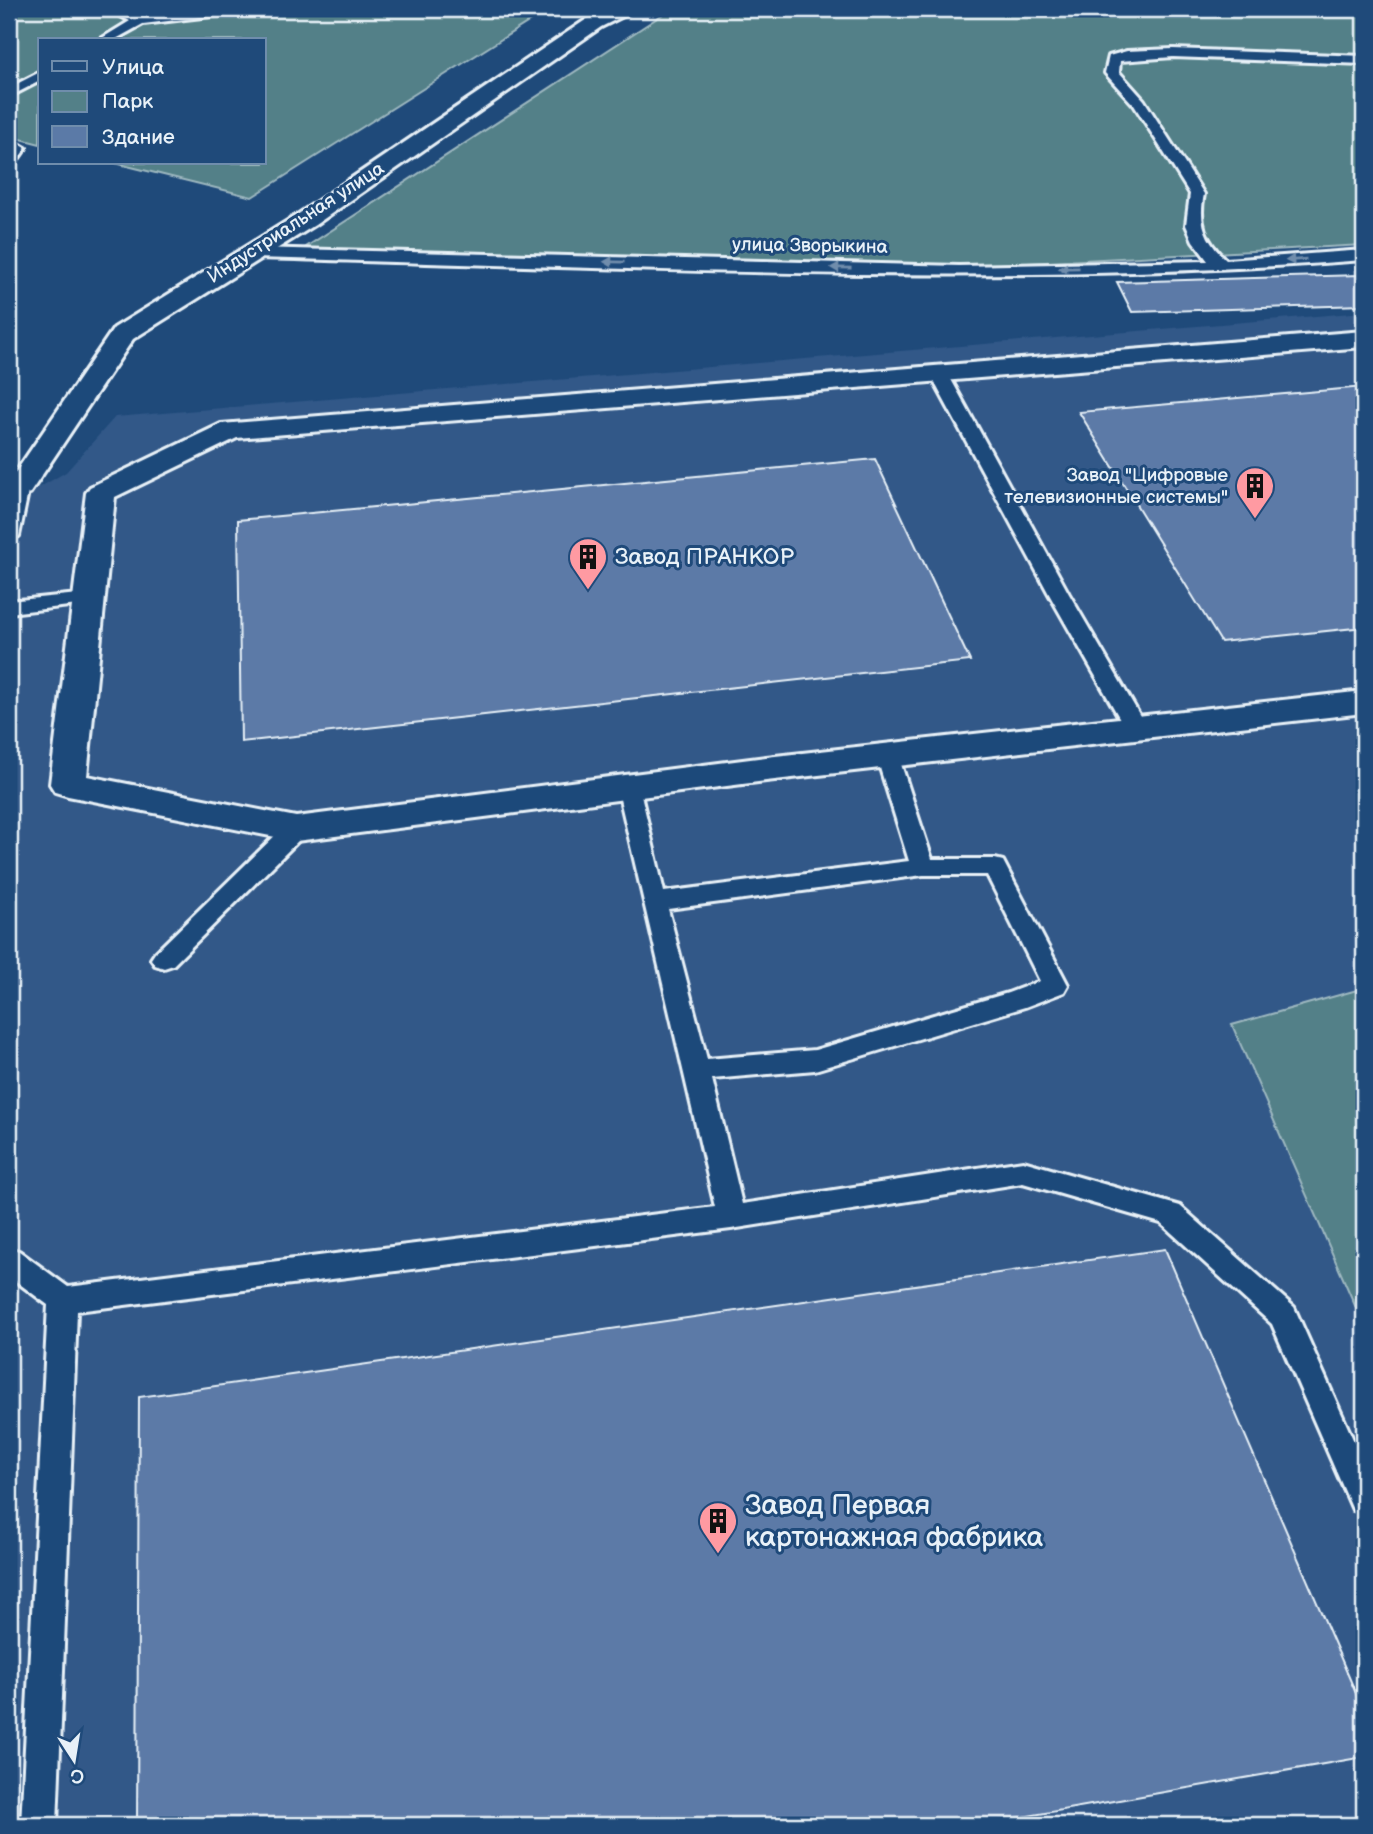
<svg xmlns="http://www.w3.org/2000/svg" width="1373" height="1834" font-family="'Balsamiq Sans',sans-serif">
  <rect width="100%" height="100%" fill="#1f4a7a"/>
  <filter id="ink" filterUnits="userSpaceOnUse"><feTurbulence type="fractalNoise" baseFrequency=".0143" numOctaves="2"/><feDisplacementMap in="SourceGraphic" scale="14" xChannelSelector="R" yChannelSelector="G"/><feConvolveMatrix kernelMatrix="1 2 1 2 8 2 1 2 1" color-interpolation-filters="sRGB"/></filter>
  <g filter="url(#ink)">
    <path fill="#315888" d="M1364 312V988L1233 1025 1364 1326V1825H9V505L66 472 115 417Z"/>
    <path fill="#538088" stroke="#9eb8c0" stroke-width="2" d="M9 9H549L252 197 115 163H264V40H40V144L9 136Z
      M671 9H1364V245L968 266 511 262 303 249Z
      M1364 988V1326L1232 1025Z"/>
    <path fill="#5b7aa7" stroke="#e8f1f8" stroke-width="2" d="M1361 275 1364 279V305L1132 312 1117 282Z
      M1364 387V627L1221 642 1079 412Z
      M875 459 970 661 241 742 238 520Z
      M1165 1249 1364 1712V1757L976 1825H137L139 1397Z"/>
    <g fill="none" stroke-linecap="round" stroke-linejoin="round">
      <defs>
        <path id="service" d="M108 9H124L142 17 208 9H242L236 13 143 24 114 40H99L130 21Z
          M1173 49 1364 56V64L1173 57 1120 61 1119 72 1144 100 1204 194C1198 223 1205 240 1226 260L1364 250V260C995 289 624 267 254 258L246 253 254 248 959 266 1208 261 1193 241 1186 225 1190 194 1134 105 1105 73 1109 56 1127 51Z
          M40 72V81L9 97V88Z
          M9 138 26 148 14 165 9 166Z
          M939 369 948 374 1069 594 1147 728 1144 733H1128L1049 594 930 374Z
          M20 481 29 487 19 536 9 542V495L13 483Z
          M88 593 95 595 98 599 95 603 9 613V601Z
          M887 748 895 750 898 755 932 859H995L1003 861 1068 985 1064 992 1025 1007 815 1070 712 1079 742 1204 1023 1161 1180 1206 1294 1307 1364 1464V1514L1353 1510 1272 1324 1161 1223 1023 1183 731 1229 77 1311 57 1825H21L48 1305 9 1276V1248L19 1251 68 1287 715 1207 617 786 620 781 628 779 636 781 639 786 664 892 909 861 876 755 879 750ZM923 875H987L1040 981 1008 993 815 1050 707 1059 668 909Z
          M296 821 304 823 308 829 304 835 173 965 164 968 155 965 151 959 155 953 288 823Z"/>
        <path id="minor" d="M607 9H632L629 13 601 27 315 225 133 339 30 493 20 496 10 493 9 482 114 328 297 215 587 19Z
          M1364 331V347L237 438 115 497 87 776 296 817 766 757 1364 691V713L766 781 296 841 68 796 55 792 50 784 86 493 90 487 221 424Z"/>
      </defs>
      <use href="#service" stroke="#e8f1f8" stroke-width="6"/>
      <use href="#minor" stroke="#e8f1f8" stroke-width="6"/>
      <use href="#service" fill="#1f4a7a" fill-rule="evenodd"/>
      <use href="#minor" fill="#1f4a7a" fill-rule="evenodd"/>
    </g>
    <defs><path id="oneway-solid" d="M-6-.8H1V-3.2L6.5 0L1 3.2V.8H-6Z" transform="scale(1.75)"/></defs>
    <g fill="#6f8dac">
      <use href="#oneway-solid" transform="translate(1296 260) rotate(176)"/>
      <use href="#oneway-solid" transform="translate(614 262) rotate(-179)"/>
      <use href="#oneway-solid" transform="translate(841 268) rotate(-179)"/>
      <use href="#oneway-solid" transform="translate(1069 268) rotate(179)"/>
    </g>
  </g>
  <defs>
    <symbol id="building-pin" viewBox="-11 -11 22 30"><path d="M0 17L-7.5 6A9.5 9.5 0 1 1 7.5 6Z" fill="#ff9aa2" stroke="#1f4a7a"/><path d="M-4-6H4V6H1V3H-1V6H-4ZM-2.5-4.3h1.7v1.8h-1.7ZM.8-4.3h1.7v1.8H.8ZM-2.5-1h1.7V.8h-1.7ZM.8-1h1.7V.8H.8Z" fill="#111"/></symbol>
  </defs>
  <g fill-rule="evenodd">
    <use href="#building-pin" x="1233" y="464" width="44" height="60"/>
    <use href="#building-pin" x="566" y="535" width="44" height="60"/>
    <use href="#building-pin" x="696" y="1499" width="44" height="60"/>
  </g>
  <g text-anchor="middle" dominant-baseline="central" stroke-width="6" stroke-linejoin="round" paint-order="stroke">
    <g font-size="19" fill="#e8f1f8" stroke="#1f4a7a">
      <text transform="translate(296 223) rotate(-33)">Индустриальная улица</text>
      <text transform="translate(810 246) rotate(1)">улица Зворыкина</text>
    </g>
    <g font-size="19" fill="#e8f1f8" stroke="#1f4a7a" text-anchor="end">
      <text x="1228" y="475">Завод "Цифровые<tspan x="1228" dy="22">телевизионные системы"</tspan></text>
    </g>
    <g font-size="23" fill="#e8f1f8" stroke="#1f4a7a" text-anchor="start">
      <text x="615" y="557">Завод ПРАНКОР</text>
    </g>
    <g font-size="28" fill="#e8f1f8" stroke="#1f4a7a" text-anchor="start">
      <text x="745" y="1505">Завод Первая<tspan x="745" dy="32">картонажная фабрика</tspan></text>
    </g>
  </g>
  <rect width="1373" height="1834" fill="none" stroke="#1f4a7a" stroke-width="35"/>
  <rect x="18" y="18" width="1338" height="1799" fill="none" stroke="#e8f1f8" stroke-width="2.5" filter="url(#ink)"/>
  <rect x="38" y="38" width="228" height="126" fill="#1f4a7a" stroke="#6f8dac" stroke-width="2"/>
  <rect x="52" y="61" width="35" height="10" fill="#1f4a7a" stroke="#6f8dac" stroke-width="2"/>
  <text x="102" y="74" font-size="21" fill="#e8f1f8">Улица</text>
  <rect x="52" y="91" width="35" height="21" fill="#538088" stroke="#6f8dac" stroke-width="2"/>
  <text x="102" y="108" font-size="21" fill="#e8f1f8">Парк</text>
  <rect x="52" y="126" width="35" height="21" fill="#5b7aa7" stroke="#6f8dac" stroke-width="2"/>
  <text x="102" y="144" font-size="21" fill="#e8f1f8">Здание</text>
  <g transform="translate(74 1760) rotate(168)" stroke="#1f4a7a" stroke-width="5" paint-order="stroke">
  <path d="M0-5L12 26L0 18L-12 26Z" fill="#e8f1f8"/>
  <text y="-10" font-size="19" font-weight="bold" text-anchor="middle" fill="#e8f1f8">С</text>
  </g>
</svg>
